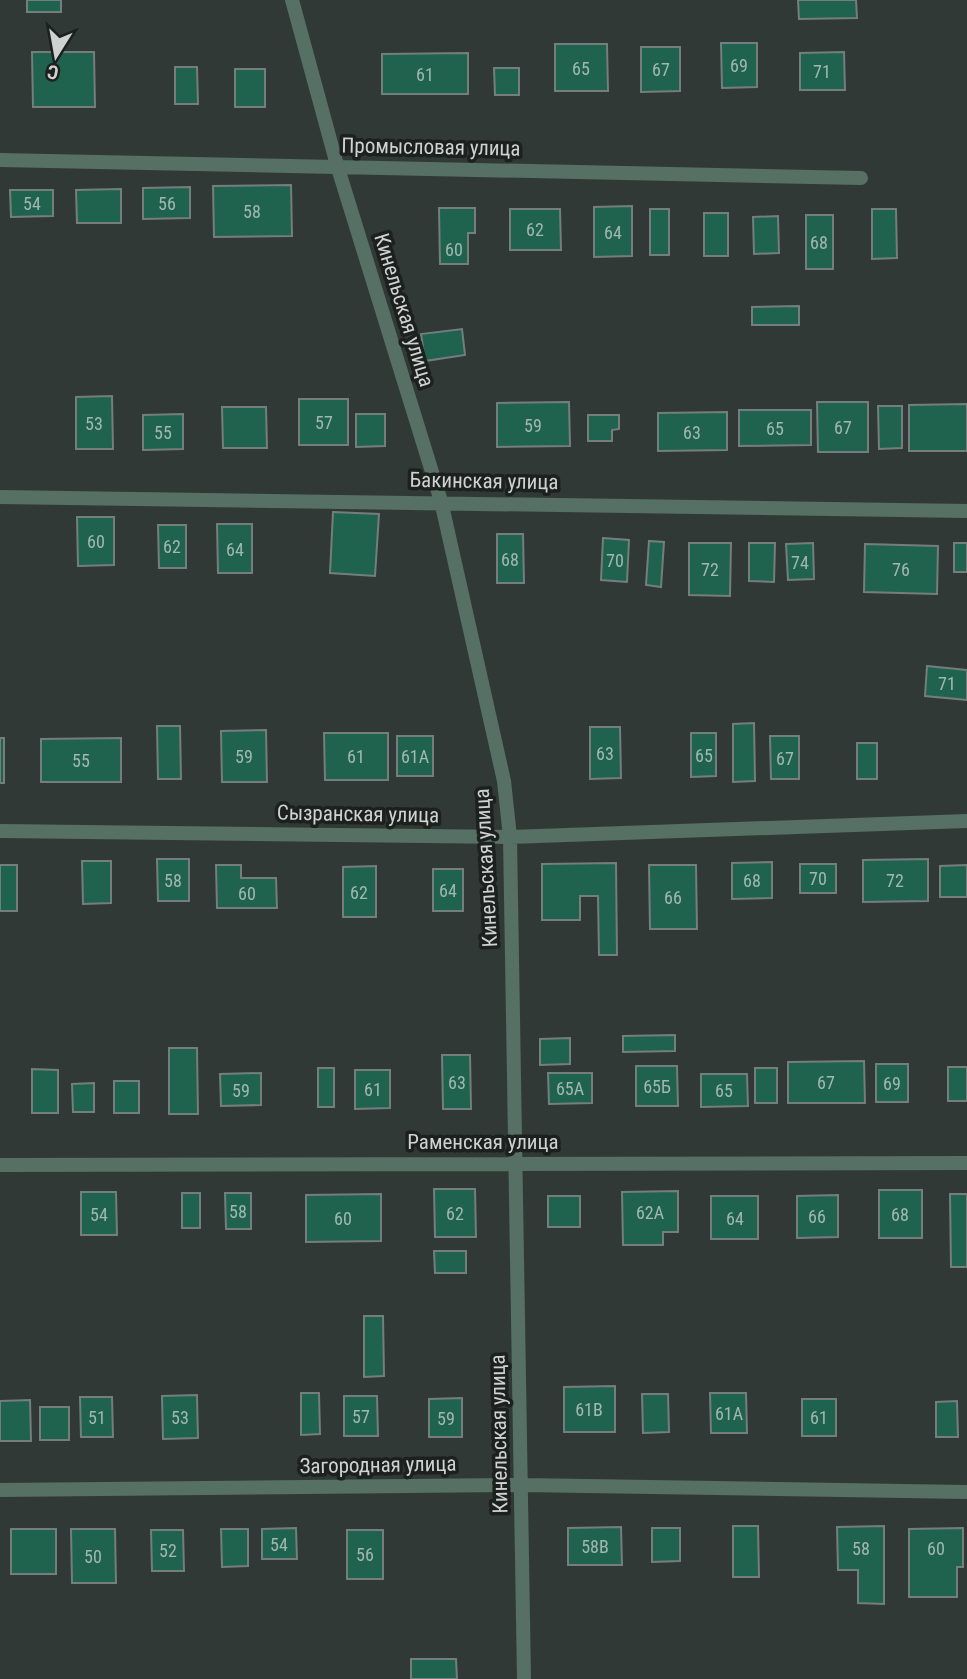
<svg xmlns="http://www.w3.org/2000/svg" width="967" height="1679" font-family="'Roboto Condensed',sans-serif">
  <rect width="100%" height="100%" fill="#313936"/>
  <path fill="#1f634e" stroke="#747e7a" stroke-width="2" d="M27 0H61V12H27Z
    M798 0H856L857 18 799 19Z
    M721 43H757V87L722 88Z
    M555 44H607L608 91H555Z
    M641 47H680V91L641 92Z
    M32 52H94L95 107H33Z
    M844 52 845 90H800V53Z
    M468 53V94H382V54Z
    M175 67H197L198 104H175Z
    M494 68H519V95H495Z
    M235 69H265V107H235Z
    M291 185 292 236 214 237 213 186Z
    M190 187V218L143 219V188Z
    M121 189V223H77L76 190Z
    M10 190H53V216L11 217Z
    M632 206V256L594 257V207Z
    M439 208H475V233H468V264H440Z
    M510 209H560L561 250H510Z
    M650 209H669V255H650Z
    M872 209H896L897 258 872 259Z
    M704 213H728V256H704Z
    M806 215H833V269H806Z
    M778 216 779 253 754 254 753 217Z
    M799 306V325H752V307Z
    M462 329 465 355 425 361 421 334Z
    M112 396 113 449H76V397Z
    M299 399H348V445H299Z
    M569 402 570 446 497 447V403Z
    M817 402H868V452H818Z
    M967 404V451H909V405Z
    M878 406H902V448L879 449Z
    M222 407H266L267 448H223Z
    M739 410H811V445L739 446Z
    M727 412V450L658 451V413Z
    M183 414V449L143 450V415Z
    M356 414H385V446L356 447Z
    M588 415H619V429L612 430V441H588Z
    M333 512 379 514 375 576 330 573Z
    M77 517H114V565L78 566Z
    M217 524H252V573H218Z
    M158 525H186V568H159Z
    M497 534H523L524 583H497Z
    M603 538 629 540 627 582 601 580Z
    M649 541 664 542 661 587 646 585Z
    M689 543H731L730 596 689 595Z
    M749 543H775L774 582 749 581Z
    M813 543 814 579 788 580 786 544Z
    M954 543H967V572H954Z
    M865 544 938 546 937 594 864 592Z
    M927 666 967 670V700L925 696Z
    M754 723 755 781 733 782V724Z
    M157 726H180L181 779H158Z
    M590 727H620L621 778 590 779Z
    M266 730 267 782H222L221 731Z
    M324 733H388V780H325Z
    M691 733H716V776L691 777Z
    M397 736H433V776H397Z
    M770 736H799V779H771Z
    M0 738H4V783H0Z
    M121 738V782H41V739Z
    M857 743H877V779H857Z
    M157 859H189V901H158Z
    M928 859V901L863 902V860Z
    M82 861H111V903L83 904Z
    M772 862V898L732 899V863Z
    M616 863 617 955H599L598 896H580V920H542V864Z
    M800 864H836V893H800Z
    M0 865H17V911H0Z
    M216 865H241V878H276L277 908H217Z
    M649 865H696L697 929H650Z
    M967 865V897H940V866Z
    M376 866V917H343V867Z
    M433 869H463V911H433Z
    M675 1035V1051L623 1052V1036Z
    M570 1038V1064L540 1065V1039Z
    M169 1048H197L198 1114H169Z
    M442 1055H470L471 1109H443Z
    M864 1061 865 1103H788V1062Z
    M876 1064H908V1102H876Z
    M636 1066H677L678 1106H636Z
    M948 1067H967V1101H948Z
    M318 1068H334V1107H318Z
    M755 1068H777V1103H755Z
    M32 1069 58 1070V1113H32Z
    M355 1070H390V1108L355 1109Z
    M261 1073V1105L221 1106 220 1074Z
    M548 1073H592V1103L549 1104Z
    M701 1074H747L748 1106 701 1107Z
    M114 1081H139V1113H114Z
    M94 1083V1112H73L72 1084Z
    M434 1189H475L476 1237H435Z
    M879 1190H922V1238H879Z
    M678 1191V1232H663V1245H623L622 1192Z
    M81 1192H116L117 1235H81Z
    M182 1193H200V1228H182Z
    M225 1193H251V1229H226Z
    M381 1194V1241L306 1242V1195Z
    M950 1194H967V1267H951Z
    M838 1195V1237L797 1238V1196Z
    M548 1196H580V1227H548Z
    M711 1196H758V1239H711Z
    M434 1251H466V1273H435Z
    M364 1316H383L384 1376 364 1377Z
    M615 1386V1432H564V1387Z
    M301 1393H319L320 1434 301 1435Z
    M710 1393H746L747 1433H711Z
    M642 1394H668L669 1432 643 1433Z
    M197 1395 198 1438 163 1439 162 1396Z
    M344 1396H377L378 1436H344Z
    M80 1397H112L113 1437H81Z
    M462 1398V1437H429V1399Z
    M802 1399H836V1436H802Z
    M30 1400 31 1441H0V1401Z
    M957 1401 958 1437H936V1402Z
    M40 1407H69V1440H40Z
    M733 1526H758L759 1577H733Z
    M884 1526V1604L858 1603V1570H838L837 1527Z
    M621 1527 622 1565H568V1528Z
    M296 1528 297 1559H262V1529Z
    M652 1528H680V1561L652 1562Z
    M963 1528V1567H957V1597H909V1529Z
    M11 1529H56V1574H11Z
    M71 1529H115L116 1583H72Z
    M221 1529H248V1566L222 1567Z
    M151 1530H183L184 1571H152Z
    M347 1530H383V1579H347Z
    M411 1659H456L457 1679H411Z"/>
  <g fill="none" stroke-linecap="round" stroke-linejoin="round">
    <path stroke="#567066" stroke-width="14" d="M292 0 337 165 441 501 504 781 510 837 524 1679
      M0 160 861 178
      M0 497 967 511
      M0 831 510 837 967 821
      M0 1165 967 1163
      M0 1490 521 1485 967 1492"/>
  </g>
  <g text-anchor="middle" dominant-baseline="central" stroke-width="7" stroke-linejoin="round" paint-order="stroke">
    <g font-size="18" fill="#a2b7b0">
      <text x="739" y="65">69</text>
      <text x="581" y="68">65</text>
      <text x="661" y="69">67</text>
      <text x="822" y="71">71</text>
      <text x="425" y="74">61</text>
      <text x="32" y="203">54</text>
      <text x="167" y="203">56</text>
      <text x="252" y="211">58</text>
      <text x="535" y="229">62</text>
      <text x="613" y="232">64</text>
      <text x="819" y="242">68</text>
      <text x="454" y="249">60</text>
      <text x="324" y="422">57</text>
      <text x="94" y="423">53</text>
      <text x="533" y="425">59</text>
      <text x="843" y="427">67</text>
      <text x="775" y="428">65</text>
      <text x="163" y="432">55</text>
      <text x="692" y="432">63</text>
      <text x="96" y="541">60</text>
      <text x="172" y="546">62</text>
      <text x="235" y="549">64</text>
      <text x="510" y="559">68</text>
      <text x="615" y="560">70</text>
      <text x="800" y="562">74</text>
      <text x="710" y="569">72</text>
      <text x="901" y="569">76</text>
      <text x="947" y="683">71</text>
      <text x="605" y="753">63</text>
      <text x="704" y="755">65</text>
      <text x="244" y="756">59</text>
      <text x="356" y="756">61</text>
      <text x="415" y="756">61А</text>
      <text x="785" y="758">67</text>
      <text x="81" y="760">55</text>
      <text x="818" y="878">70</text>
      <text x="173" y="880">58</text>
      <text x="752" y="880">68</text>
      <text x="895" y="880">72</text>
      <text x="448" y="890">64</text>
      <text x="359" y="892">62</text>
      <text x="247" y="893">60</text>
      <text x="673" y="897">66</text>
      <text x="457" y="1082">63</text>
      <text x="826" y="1082">67</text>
      <text x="892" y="1083">69</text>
      <text x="657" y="1086">65Б</text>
      <text x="570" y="1088">65А</text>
      <text x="373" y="1089">61</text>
      <text x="241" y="1090">59</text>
      <text x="724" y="1090">65</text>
      <text x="238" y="1211">58</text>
      <text x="650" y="1212">62А</text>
      <text x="455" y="1213">62</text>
      <text x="99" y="1214">54</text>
      <text x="900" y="1214">68</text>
      <text x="817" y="1216">66</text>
      <text x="343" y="1218">60</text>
      <text x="735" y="1218">64</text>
      <text x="589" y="1409">61В</text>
      <text x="729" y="1413">61А</text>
      <text x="361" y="1416">57</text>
      <text x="97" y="1417">51</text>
      <text x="180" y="1417">53</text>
      <text x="819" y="1417">61</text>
      <text x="446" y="1418">59</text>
      <text x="279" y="1544">54</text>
      <text x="595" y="1546">58В</text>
      <text x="861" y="1548">58</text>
      <text x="936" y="1548">60</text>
      <text x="168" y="1550">52</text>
      <text x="365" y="1554">56</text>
      <text x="93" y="1556">50</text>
    </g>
    <g font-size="21" fill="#ced3d1" stroke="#1c201e">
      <text transform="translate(431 147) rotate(1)">Промысловая улица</text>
      <text transform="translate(404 310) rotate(73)">Кинельская улица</text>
      <text transform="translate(484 481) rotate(1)">Бакинская улица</text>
      <text transform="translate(358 814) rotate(1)">Сызранская улица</text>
      <text transform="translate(486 868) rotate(-93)">Кинельская улица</text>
      <text x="483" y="1142">Раменская улица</text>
      <text transform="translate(499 1434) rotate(-91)">Кинельская улица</text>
      <text transform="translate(378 1465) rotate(-1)">Загородная улица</text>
    </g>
  </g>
  <g transform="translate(56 56) rotate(191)" stroke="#1c201e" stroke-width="5" paint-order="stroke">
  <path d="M0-5L12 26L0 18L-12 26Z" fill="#ced3d1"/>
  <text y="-10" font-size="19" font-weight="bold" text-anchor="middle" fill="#ced3d1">С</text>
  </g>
</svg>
